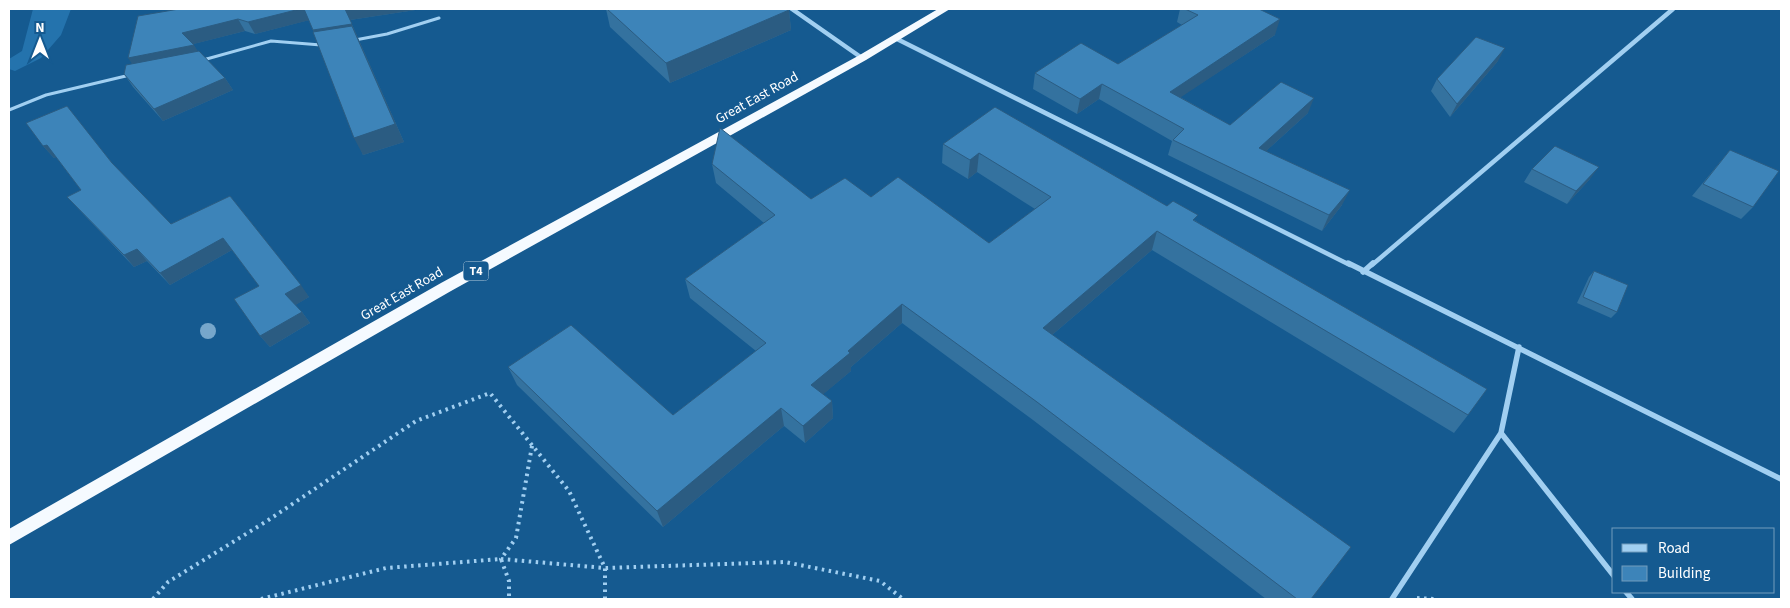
<svg xmlns="http://www.w3.org/2000/svg" width="1790" height="608" font-family="'Source Sans 3',sans-serif">
  <rect width="100%" height="100%" fill="#155a90"/>
  <path fill="#2473ad" d="M33 9H71L61 35 41 58 15 71 9 69V59L22 51Z"/>
  <g fill="none" stroke-linecap="round" stroke-linejoin="round">
    <path stroke="#a1cff1" stroke-width="4" stroke-dasharray="2.5 4.5" stroke-linecap="butt" d="M532 446 516 538 501 559 605 568V599
      M1417 598 1434 599
      M153 599 168 582 267 521 416 421 490 393 569 491 605 568 785 562 880 581 903 599
      M261 599 386 568 501 559 509 581V599"/>
    <path stroke="#a1cff1" stroke-width="3" d="M355 40 387 34 439 18
      M203 60 271 41 321 45
      M9 110 46 95 130 75"/>
    <path stroke="#a1cff1" stroke-width="4.5" d="M792 9 862 58
      M895 38 1350 265
      M1372 265 1673 9"/>
    <path stroke="#a1cff1" stroke-width="5.5" d="M1348 263 1781 479
      M1363 272 1373 263
      M1501 433 1614 576
      M1626 592 1632 599
      M1392 599 1501 433 1519 347"/>
    <path fill="#f5faff" fill-rule="evenodd" d="M938 9H950L866 60 451 291 9 545V529L441 283 858 56Z"/>
  </g>
  <circle fill="#77a7cb" cx="208" cy="331" r="8"/>
  <path fill="#34729f" d="M179 9H422L350 20 404 142 363 155 309 20 255 34 245 31 193 44 197 51 225 78 233 90 163 121 133 87 124 74Z
    M606 9H788L789 10 791 30 670 83 610 27Z
    M1180 9H1259L1275 35 1180 97 1230 125 1308 113 1266 151 1342 205 1322 231 1168 155 1172 141 1099 99 1077 114 1033 89 1035 73 1118 64 1182 25 1177 22Z
    M1498 61 1450 117 1431 91 1437 79Z
    M943 144 1167 206 1196 221 1468 415 1454 433 1152 250 1052 335 1311 599H1266L1033 420 902 323 851 367V371L823 394 832 401 833 418 805 443 784 426 663 527 517 385 508 367 673 415 756 351 690 298 685 279 764 223 716 183 712 164 811 199 871 197 989 243 1035 209 977 172 968 179 942 163Z
    M43 146 113 165 171 224 230 196 309 297 295 305 302 312 310 323 270 347 260 336 259 286 232 250 170 285 147 261 134 267 67 197 81 190 56 157 54 158Z
    M1730 150 1753 207 1741 219 1692 196Z
    M1532 169 1590 179 1567 204 1524 182Z
    M1594 271 1617 312 1611 318 1577 303 1589 277Z"/>
  <path fill="#2b5c82" d="M300 9H304L310 20 255 34 248 22Z
    M345 9H422L350 20 404 142 363 155 354 138 319 42 313 30Z
    M789 10 791 30 670 83 666 63Z
    M238 19 245 31 190 45 182 33Z
    M1280 19 1275 35 1166 107 1170 92Z
    M194 45 202 58 136 70 128 58Z
    M1505 48 1498 61 1450 117 1457 104Z
    M225 78 233 90 163 121 154 109Z
    M1102 84 1099 99 1077 114 1080 99Z
    M1314 98 1308 113 1253 163 1259 148Z
    M47 145 57 157 54 158 43 146Z
    M979 153 977 172 968 179 970 160Z
    M1599 167 1590 179 1567 204 1576 191Z
    M1350 190 1342 205 1322 231 1329 215Z
    M1157 231 1152 250 1039 346 1043 328Z
    M223 238 232 250 170 285 160 273Z
    M137 249 147 261 134 267 124 255Z
    M301 285 309 297 294 306 285 294Z
    M902 304V323L851 367V371L813 403 811 385 848 351Z
    M302 312 310 323 270 347 260 336Z
    M832 401 833 418 805 443 803 426Z
    M781 408 784 426 663 527 657 511Z"/>
  <path fill="#3d84b9" stroke="#2b5c82" d="M179 9H300L248 22 238 19 182 33 194 45 128 58 138 16Z
    M304 9H345L352 24 313 30Z
    M607 9H788L789 10 666 63Z
    M1185 9H1259L1280 19 1170 92 1230 125 1281 82 1314 98 1259 148 1350 190 1329 215 1173 140 1184 129 1102 84 1080 99 1035 73 1081 43 1118 64 1198 15Z
    M352 26 395 124 354 138 313 32Z
    M1476 37 1505 48 1457 104 1437 79Z
    M199 51 225 78 154 109 124 74 126 65Z
    M67 106 112 163 171 224 230 196 301 285 285 294 302 312 260 336 234 299 259 286 223 238 160 273 137 249 124 255 67 197 81 190 47 145 43 146 26 123Z
    M995 107 1167 206 1173 201 1198 215 1193 220 1487 389 1468 415 1157 231 1043 328 1351 547 1311 599H1297L1037 402 902 304 848 351 850 353 811 385 832 401 803 426 781 408 657 511 508 367 571 325 673 415 766 343 685 279 775 215 712 164 720 128 811 199 845 178 871 197 898 177 989 243 1051 197 979 153 970 160 943 144Z
    M1555 146 1599 167 1576 191 1532 169Z
    M1730 150 1779 171 1753 207 1703 184Z
    M1594 271 1628 285 1617 312 1583 297Z"/>
  <g text-anchor="middle" dominant-baseline="central" stroke-width="5" stroke-linejoin="round" paint-order="stroke">
    <rect fill="#155a90" stroke="#b9cede" stroke-width="1" x="463.5" y="261.5" width="25" height="19" rx="4"/>
    <g font-size="12" font-weight="bold" fill="#fff">
      <text x="476" y="271">T4</text>
    </g>
    <g font-size="14" fill="#fff" stroke="#155a90">
      <text transform="translate(757 98) rotate(-29)">Great East Road</text>
      <text transform="translate(402 294) rotate(-30)">Great East Road</text>
    </g>
  </g>
  <rect width="1790" height="608" fill="none" stroke="#ffffff" stroke-width="20"/>
  <rect x="1612" y="528" width="162" height="65" fill="#155a90" stroke="#739cbc"/>
  <rect x="1622" y="544" width="25" height="8" fill="#a1cff1" stroke="#739cbc"/>
  <text x="1658" y="553" font-size="15" fill="#ffffff">Road</text>
  <rect x="1622" y="566" width="25" height="15" fill="#3d84b9" stroke="#739cbc"/>
  <text x="1658" y="578" font-size="15" fill="#ffffff">Building</text>
  <g transform="translate(40 40)" stroke="#155a90" stroke-width="4" paint-order="stroke">
  <path d="M0-4L9 19L0 12L-9 19Z" fill="#ffffff"/>
  <text y="-8" font-size="14" font-weight="bold" text-anchor="middle" fill="#ffffff">N</text>
  </g>
</svg>
